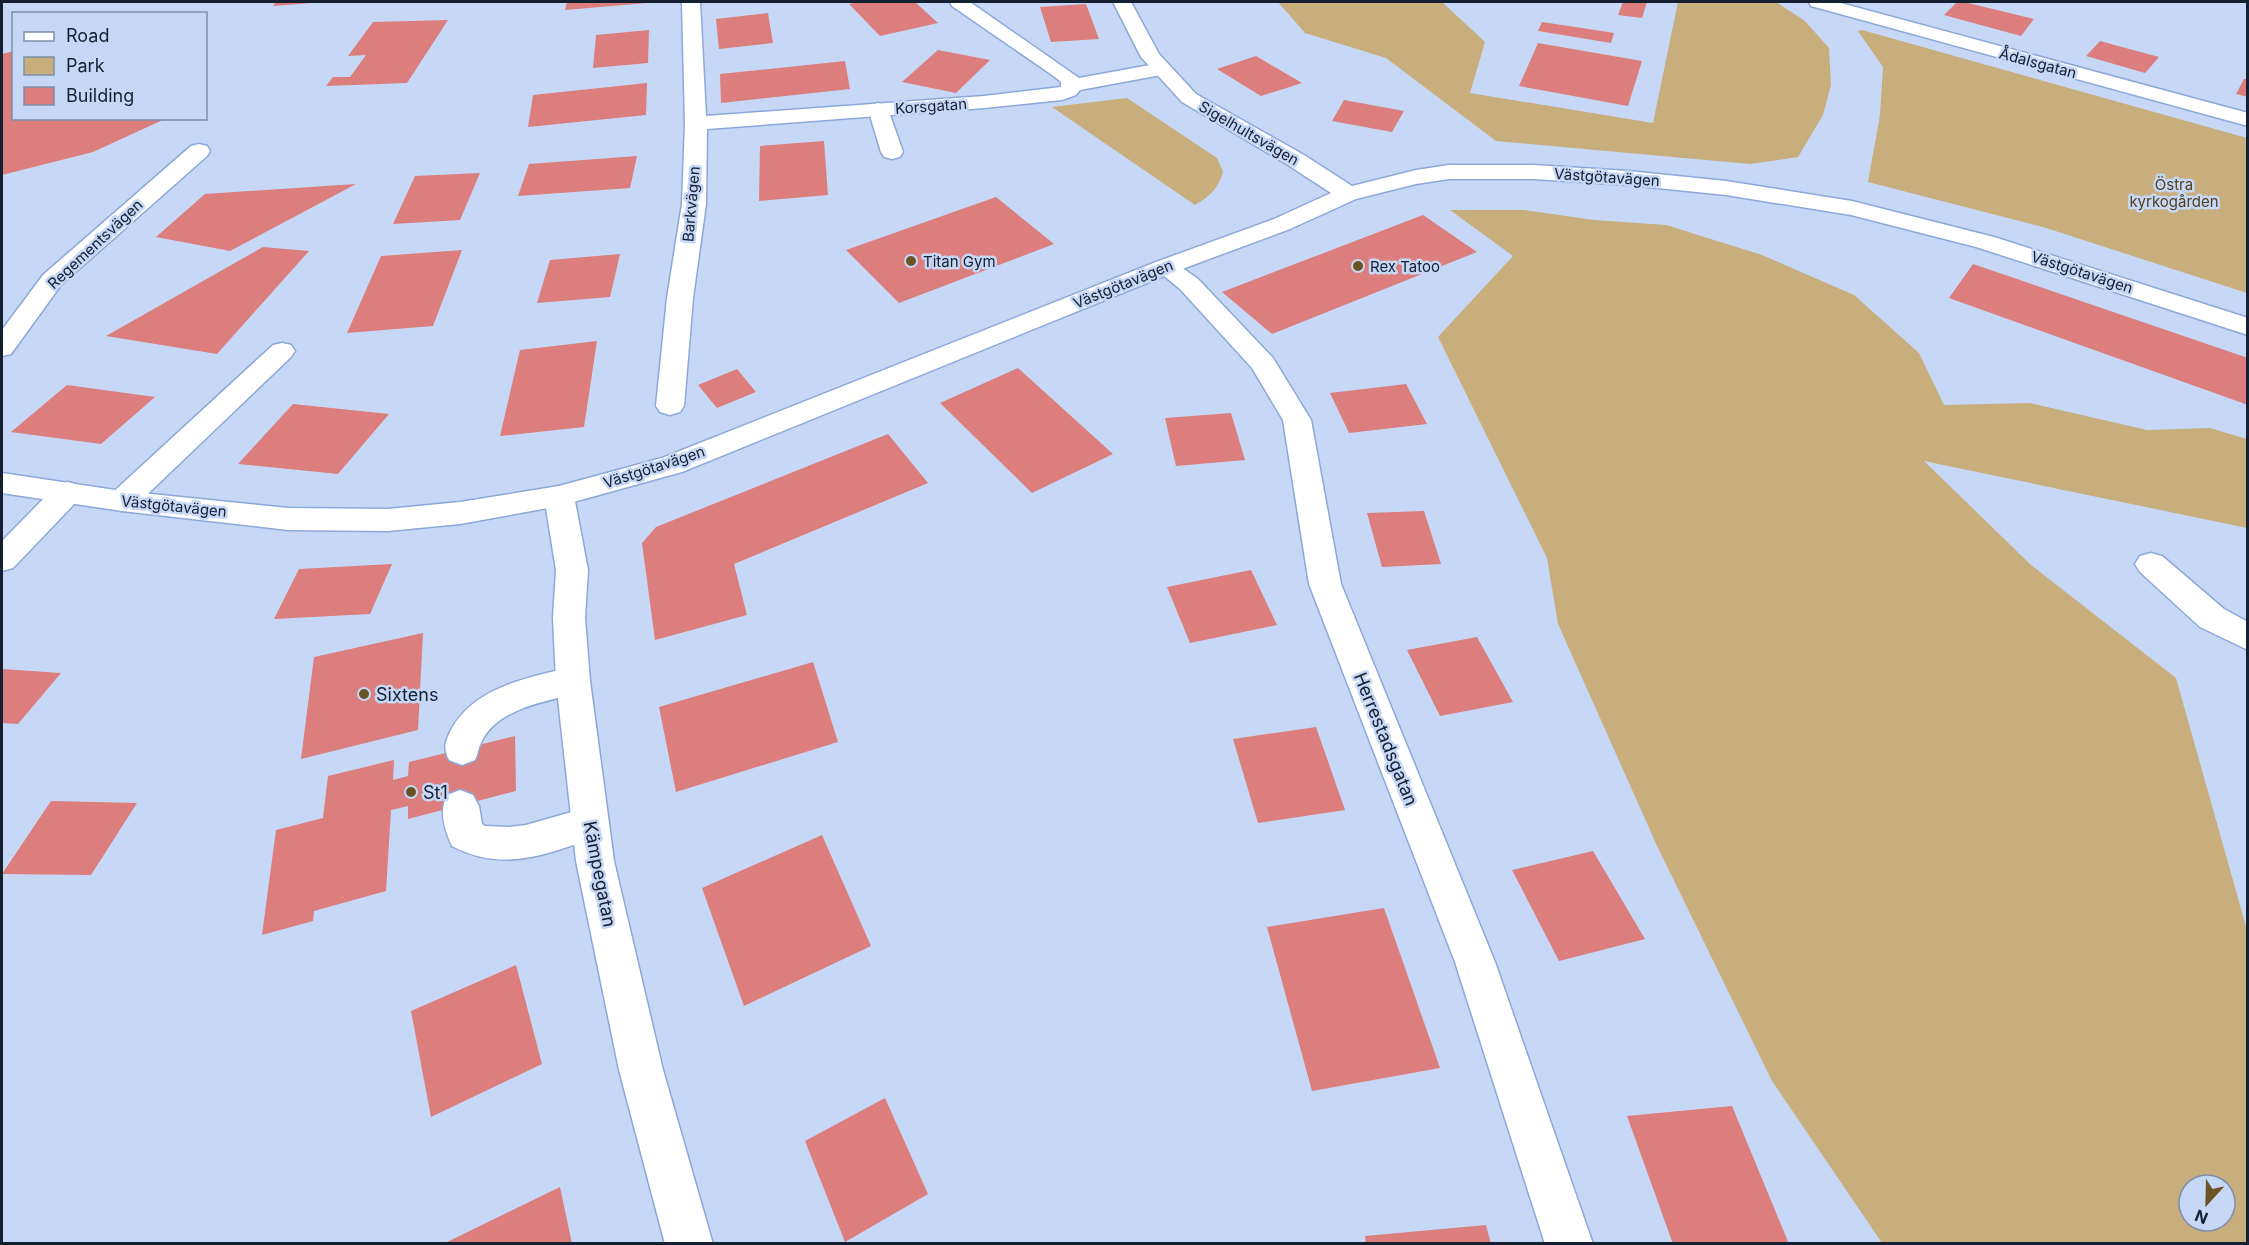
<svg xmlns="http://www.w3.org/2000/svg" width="2249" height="1245" font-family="Inter,sans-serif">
  <rect width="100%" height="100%" fill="#c6d8f6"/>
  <path fill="#c8ad7d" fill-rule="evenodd" d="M1278 2H1442L1485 42 1470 93 1653 123 1678 2H1776L1805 21 1829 48 1831 85 1823 115 1798 157 1750 164 1496 141 1386 58 1305 33Z
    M1862 30 2247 138V293L2043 227 1868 182 1880 115 1883 67 1858 31Z
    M1127 98 1217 158 1223 172C1218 189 1210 196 1195 205L1052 107Z
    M1450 210H1524L1594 220 1666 225 1762 255 1854 295 1919 353 1944 405 2030 403 2147 430 2210 428 2247 439V528L1924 461 2031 565 2176 678 2247 930V1243H1882L1772 1081 1658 848 1558 624 1547 558 1438 337 1513 256ZM2189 1185H2225V1221H2189Z"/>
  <path fill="#dc7e7d" d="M276 2H313V3L273 6Z
    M567 2H647V3L565 10Z
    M858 2H915L938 23 880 36 849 4Z
    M1623 2H1647L1642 18 1618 15Z
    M1957 2H1964L2034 19 2021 36 1944 15Z
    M1086 4 1099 39 1051 42 1040 7Z
    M768 13 773 43 719 49 716 19Z
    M448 20 407 83 326 86 333 77H350L366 55 348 56 373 22Z
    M1542 22 1608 32 1614 33 1611 43 1538 31Z
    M649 30 648 63 593 68 596 35Z
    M2100 41 2159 57 2145 73 2086 56Z
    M1538 43 1642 61 1628 106 1519 86Z
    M938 50 990 60 956 93 902 82Z
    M14 51V118H167L93 152 2 175V54Z
    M1256 56 1302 83 1261 96 1217 69Z
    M845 61 850 89 721 103 720 74Z
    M2244 79H2248V97L2236 94Z
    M647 83 646 115 528 127 533 95Z
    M1344 100 1404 111 1392 132 1332 121Z
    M824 141 828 195 759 201 760 146Z
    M637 156 630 188 518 196 529 164Z
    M480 173 460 220 393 224 415 176Z
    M356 184 230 251 156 237 205 194Z
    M996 197 1054 244 899 303 846 250Z
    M1423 215 1477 252 1272 334 1222 292Z
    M263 247 309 251 217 354 106 336Z
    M462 250 433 326 347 333 381 256Z
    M620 254 610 297 537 303 550 260Z
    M1973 264 2248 358V405L1949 298Z
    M597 341 584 427 500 436 520 350Z
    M1018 368 1113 454 1032 493 940 403Z
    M737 369 756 392 717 408 698 385Z
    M1406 384 1427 424 1349 433 1330 393Z
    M67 385 155 397 101 444 11 432Z
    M293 404 389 414 338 474 238 464Z
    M1231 413 1245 460 1176 466 1165 418Z
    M888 434 928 483 734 564 747 615 655 640 642 543 656 527Z
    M1424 511 1441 564 1382 567 1367 513Z
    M392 564 370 614 274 619 299 569Z
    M1251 570 1277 625 1190 643 1167 587Z
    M423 633 418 730 301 759 314 657Z
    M1477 637 1513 702 1440 716 1407 650Z
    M813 662 838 742 676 792 659 707Z
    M2 669 61 673 18 724 2 723Z
    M1316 727 1345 810 1258 823 1233 739Z
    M515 736 516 791 408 819V806L391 810 386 891 314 911 313 921 262 935 276 830 323 818 328 776 394 760 393 780 408 776 409 762Z
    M51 801 137 803 91 875 2 874Z
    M822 835 871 946 744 1006 702 888Z
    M1593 851 1645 939 1559 961 1512 870Z
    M1384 908 1440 1068 1312 1091 1267 927Z
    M516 965 542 1064 431 1117 411 1011Z
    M885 1098 928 1194 845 1242 805 1141Z
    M1732 1106 1789 1244H1673L1627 1116Z
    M560 1187 572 1244H443Z
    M1486 1225 1491 1244H1366L1365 1236Z"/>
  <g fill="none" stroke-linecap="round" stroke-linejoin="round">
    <defs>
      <path id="lane" d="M878 103 885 105 888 109 903 152 900 157 892 159 884 157 881 152 868 109 871 105Z
        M282 343 291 345 295 351 291 357 133 508 122 511 111 508 107 501 111 494 273 345Z
        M573 667 585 671 590 681 585 691C552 701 497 706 481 743 478 748 478 754 475 760L462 765 449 760C443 748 445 742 451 730 474 687 529 677 573 667Z
        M460 790 473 795 479 806 482 824 485 826 509 827 526 825 589 807 602 811 608 823 602 835C550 853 505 874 452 846 444 829 439 811 447 795Z"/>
      <path id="street" d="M682 2H700L706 116 984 96 1061 87V82L1055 77 952 6 950 2H970L1079 78 1161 63 1168 65 1171 69 1168 73 1161 75 1080 90 1076 95 1062 100 984 108 707 129 706 204 693 298 684 406 680 412 670 415 660 412 656 406 667 298 682 204 685 123Z
        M1809 2H1837L2248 113V126L1811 6Z
        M199 144 207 146 210 151 207 156 61 285 11 354 2 356V330L43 275 191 146Z
        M1165 260 1174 262 1198 279 1273 358 1311 420 1341 584 1495 962 1593 1244H1545L1455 962 1309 584 1283 420 1252 368 1180 289 1153 267 1156 262Z
        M68 482 79 485 83 492 79 499 13 568 2 571V541L57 485Z
        M559 486 570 489 574 496 588 570 585 618 590 681 614 861 663 1070 713 1244H665L619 1070 576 861 556 681 553 618 556 570 544 496 548 489Z
        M2151 553 2162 556 2224 609 2248 622V650L2200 627 2140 572 2135 564 2140 556Z"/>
      <path id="secondary" d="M1113 2H1131L1159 54 1196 94 1304 155 1352 186 1416 170 1449 165H1534L1628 171 1726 181 1852 201 1994 237 2248 318V335L1976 247 1851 215 1726 195 1628 185 1534 179H1449L1416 184 1356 199 1290 229 1174 272 682 472 559 506 460 524 388 531 288 530 122 511 2 493V473L122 491 288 508 388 509 460 502 559 486 662 458 1156 262 1274 219 1331 193 1288 165 1182 102 1141 57Z"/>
    </defs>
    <use href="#lane" stroke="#8ca8d9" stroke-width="3"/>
    <use href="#street" stroke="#8ca8d9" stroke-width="3"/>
    <use href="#secondary" stroke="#8ca8d9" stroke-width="3"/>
    <use href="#lane" fill="#fff" fill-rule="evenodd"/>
    <use href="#street" fill="#fff" fill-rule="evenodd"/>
    <use href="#secondary" fill="#fff" fill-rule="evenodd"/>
  </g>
  <g fill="#6c5324" stroke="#c6d8f6" stroke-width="2">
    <circle cx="911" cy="261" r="6"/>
    <circle cx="1358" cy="266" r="6"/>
    <circle cx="364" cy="694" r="6"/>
    <circle cx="411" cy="792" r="6"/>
  </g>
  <g text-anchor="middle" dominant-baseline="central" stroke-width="5" stroke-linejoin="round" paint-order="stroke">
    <g font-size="15" fill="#141f31" stroke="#c6d8f6">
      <text transform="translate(2038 63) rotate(15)">Ådalsgatan</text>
      <text transform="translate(931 106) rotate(-4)">Korsgatan</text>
      <text transform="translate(1249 133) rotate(30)">Sigelhultsvägen</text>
      <text transform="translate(1607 177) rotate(4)">Västgötavägen</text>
      <text transform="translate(691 204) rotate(-85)">Barkvägen</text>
      <text transform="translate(95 244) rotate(-43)">Regementsvägen</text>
      <text transform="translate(2082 272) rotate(18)">Västgötavägen</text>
      <text transform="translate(1123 284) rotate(-22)">Västgötavägen</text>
      <text transform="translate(654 467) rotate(-18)">Västgötavägen</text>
      <text transform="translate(174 506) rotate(6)">Västgötavägen</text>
    </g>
    <g font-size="15" fill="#533f1b" stroke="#c6d8f6">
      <text x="2174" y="184">Östra<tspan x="2174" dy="17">kyrkogården</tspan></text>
    </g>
    <g font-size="15" fill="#141f31" stroke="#c6d8f6" text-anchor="start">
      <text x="923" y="261">Titan Gym</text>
      <text x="1370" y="266">Rex Tatoo</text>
    </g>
    <g font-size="18" fill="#141f31" stroke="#c6d8f6" text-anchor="start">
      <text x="376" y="694">Sixtens</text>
      <text x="423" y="792">St1</text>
    </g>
    <g font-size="18" fill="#141f31" stroke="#c6d8f6">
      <text transform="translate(1386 739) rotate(68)">Herrestadsgatan</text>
      <text transform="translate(600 874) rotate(79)">Kämpegatan</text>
    </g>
  </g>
  <rect width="2249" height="1245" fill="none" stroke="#141f31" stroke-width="6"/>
  <rect x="12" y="12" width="195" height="108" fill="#c6d8f6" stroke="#7f8ea7" stroke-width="1.5"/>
  <rect x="24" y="32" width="30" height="9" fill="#ffffff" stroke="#7f8ea7" stroke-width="1.5"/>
  <text x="66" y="42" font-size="18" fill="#141f31">Road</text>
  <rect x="24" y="57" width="30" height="18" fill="#c8ad7d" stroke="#7f8ea7" stroke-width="1.5"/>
  <text x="66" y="72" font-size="18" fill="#141f31">Park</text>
  <rect x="24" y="87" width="30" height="18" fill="#dc7e7d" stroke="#7f8ea7" stroke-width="1.5"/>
  <text x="66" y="102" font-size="18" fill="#141f31">Building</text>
  <g transform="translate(2207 1203) rotate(202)"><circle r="28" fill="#c6d8f6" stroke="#7f8ea7" stroke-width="1.5"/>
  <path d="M0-4.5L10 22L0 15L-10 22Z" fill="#6c5324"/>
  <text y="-9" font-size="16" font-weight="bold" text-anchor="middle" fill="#141f31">N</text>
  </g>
</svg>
